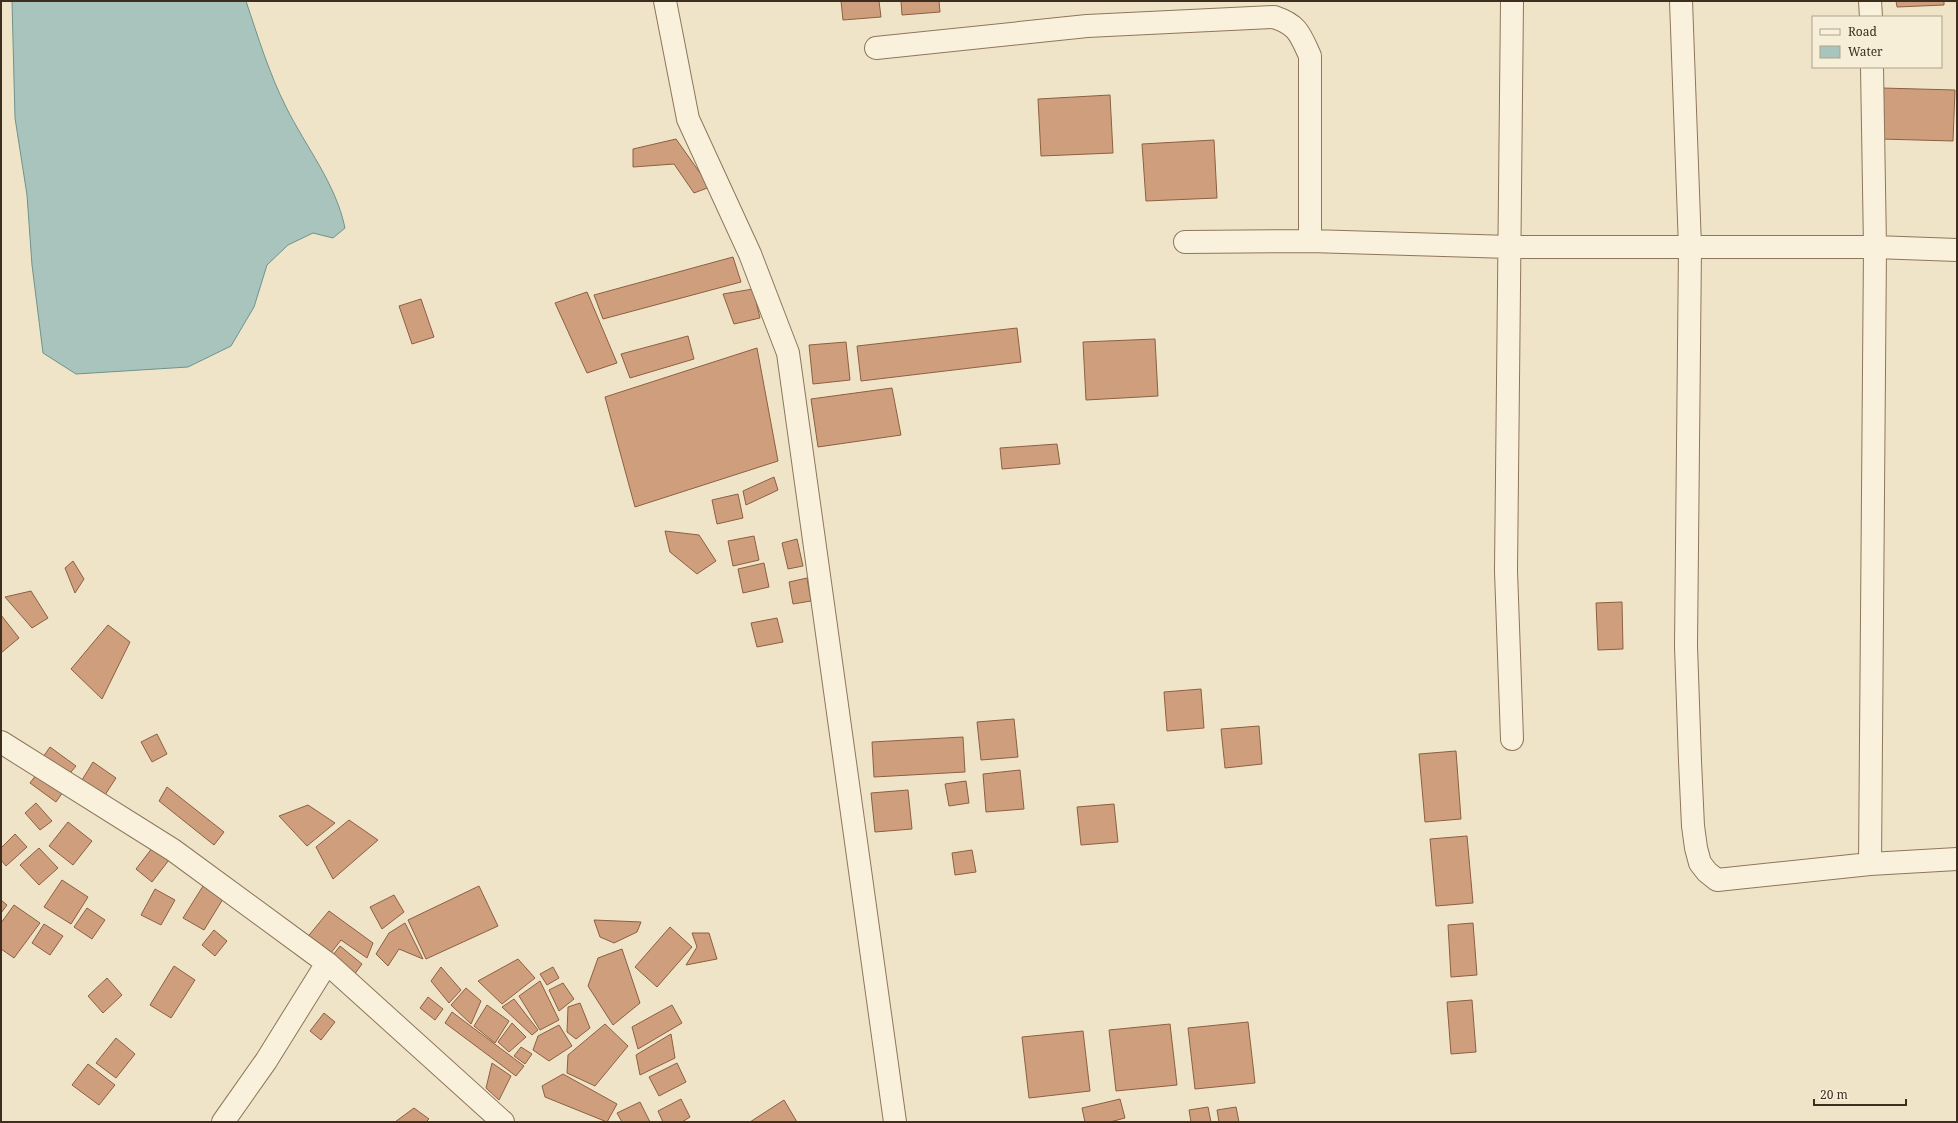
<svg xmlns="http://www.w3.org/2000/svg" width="1958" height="1123" font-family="'Noto Serif',serif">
  <rect width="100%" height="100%" fill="#f0e4c8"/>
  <path fill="#a9c4bc" stroke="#6f938a" d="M12 1H246C258 37 269 73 286 107 306 147 336 184 345 228L333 238 313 233 288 245 267 265 254 307 231 346 188 367 76 374 43 353 32 265 27 195 15 118Z"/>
  <path fill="#cf9f7d" stroke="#8d5f41" d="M841 1H879L881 17 843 20Z
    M901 1H939L940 12 902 15Z
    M1896 1H1944V5L1897 7Z
    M1882 88 1955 90 1953 141 1881 139Z
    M1110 95 1113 153 1041 156 1038 99Z
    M676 139 710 187 694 193 674 164 633 167V149Z
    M1214 140 1217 198 1146 201 1142 144Z
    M733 257 741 282 603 319 594 295Z
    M753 289 760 318 734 324 723 294Z
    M587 292 617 363 587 373 555 303Z
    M421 299 434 337 412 344 399 306Z
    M1017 328 1021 362 861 381 857 346Z
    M688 336 694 359 630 378 621 354Z
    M1155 339 1158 396 1086 400 1083 342Z
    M846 342 850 380 813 384 809 345Z
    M757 348 778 461 635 507 605 397Z
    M892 388 901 435 818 447 811 399Z
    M1057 444 1060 464 1002 469 1000 448Z
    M774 477 778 490 746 505 743 491Z
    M738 494 743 518 717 524 712 500Z
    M665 531 699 535 716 561 697 574 670 552Z
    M754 536 759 560 733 566 728 541Z
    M797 539 803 566 788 569 782 543Z
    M73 561 84 579 75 593 65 568Z
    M764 563 769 587 743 593 738 569Z
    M807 578 811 601 793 604 789 582Z
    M31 591 48 618 32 628 5 597Z
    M1622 602 1623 649 1598 650 1596 603Z
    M1 615 19 638 1 653Z
    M777 618 783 642 757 647 751 623Z
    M108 625 130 642 102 699 71 669Z
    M1201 689 1204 728 1167 731 1164 692Z
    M1014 719 1018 757 981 760 977 722Z
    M1259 726 1262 764 1225 768 1221 729Z
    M157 734 167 754 152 762 141 742Z
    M963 737 965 772 874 777 872 742Z
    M50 747 76 766 66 778 41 760Z
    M1456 751 1461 819 1425 822 1419 754Z
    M93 762 116 778 105 795 82 780Z
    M1020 770 1024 809 986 812 983 774Z
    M39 771 65 789 56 802 30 783Z
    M966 781 969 803 949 806 945 784Z
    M167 787 224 832 214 845 159 801Z
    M908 790 912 829 875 832 871 793Z
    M36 803 52 821 40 830 25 813Z
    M1114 804 1118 842 1081 845 1077 807Z
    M308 805 335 823 307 846 279 816Z
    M349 820 378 840 333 879 316 847Z
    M68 822 92 841 73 865 49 846Z
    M15 834 27 847 6 866 1 860V848Z
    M1467 836 1473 903 1436 906 1430 839Z
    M153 847 169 860 152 882 136 869Z
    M39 848 58 868 39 885 20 865Z
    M972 850 976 872 955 875 952 853Z
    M62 880 88 897 71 924 44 907Z
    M203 886 223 899 204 930 183 918Z
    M479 886 498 926 426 959 408 920Z
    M155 889 175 900 161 925 141 915Z
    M394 895 404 912 382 929 370 907Z
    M1 900 7 905 1 913Z
    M14 905 40 923 14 958 1 949V923Z
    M87 908 105 920 92 939 74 927Z
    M329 911 373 943 367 958 341 940 327 958 305 940Z
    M594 920 641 922 637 932 614 943 600 937Z
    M405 923 423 959 399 949 388 966 376 954 389 933Z
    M1473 923 1477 975 1451 977 1448 925Z
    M44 924 63 936 50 955 32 943Z
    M670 927 692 947 657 987 635 967Z
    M214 930 227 941 215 956 202 945Z
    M692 933H709L717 959 686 965 697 947Z
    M340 946 362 964 351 979 329 960Z
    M622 949 640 1003 613 1025 588 986 598 958Z
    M518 959 535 978 502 1004 478 981Z
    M174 966 195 980 171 1018 150 1005Z
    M441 967 461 990 449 1003 431 981Z
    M553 967 559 978 547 985 540 974Z
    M107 978 122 995 103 1013 88 996Z
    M540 981 559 1020 540 1030 519 996Z
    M563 983 574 999 559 1011 549 990Z
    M466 988 481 1001 471 1024 451 1005Z
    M428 997 443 1009 435 1020 420 1008Z
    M514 999 538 1030 532 1035 502 1007Z
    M1472 1000 1476 1052 1451 1054 1447 1002Z
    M580 1003 590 1028 576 1039 567 1032 568 1007Z
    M487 1005 509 1021 495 1043 474 1026Z
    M672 1005 682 1023 638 1049 632 1027Z
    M452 1012 524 1066 516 1076 445 1023Z
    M324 1013 335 1022 321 1040 310 1031Z
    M1248 1022 1255 1083 1195 1089 1188 1028Z
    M512 1023 526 1037 509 1052 498 1042Z
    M605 1024 628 1046 595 1086 567 1073 568 1055Z
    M1170 1024 1177 1085 1116 1091 1109 1030Z
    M559 1025 572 1046 549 1061 533 1050 538 1036Z
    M1083 1031 1090 1091 1029 1098 1022 1037Z
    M671 1034 675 1058 640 1075 636 1055Z
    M116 1038 135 1054 116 1078 96 1063Z
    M521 1047 532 1054 525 1064 514 1056Z
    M492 1063 511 1076 499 1100 486 1088Z
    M677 1063 686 1082 659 1096 649 1077Z
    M88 1064 115 1085 99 1105 72 1085Z
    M563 1074 617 1104 607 1122 545 1097 542 1086Z
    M681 1099 690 1117 682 1122H663L658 1111Z
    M1120 1099 1125 1118 1110 1122H1085L1082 1108Z
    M784 1100 797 1122H750Z
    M640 1102 650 1122H622L617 1113Z
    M1208 1107 1211 1122H1191L1189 1110Z
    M1236 1107 1239 1122H1219L1217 1110Z
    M414 1108 429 1119 426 1122H395Z"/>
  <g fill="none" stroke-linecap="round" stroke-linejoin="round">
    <defs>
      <path id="minor" d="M665 1 688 119 750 254 788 353 895 1122
        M1512 1 1506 571 1512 739
        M1681 1 1690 247 1686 646 1690 761 1693 826 1696 848 1700 863 1707 872 1717 880 1870 864 1957 859
        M1870 1 1871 17
        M876 48 1087 26 1274 17C1298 25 1300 34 1310 56V241
        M1185 242 1310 241 1510 247H1875L1957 250
        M1 742 173 850 327 963 503 1122
        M1870 864 1875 247 1872 67
        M223 1122 266 1061 327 963"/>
    </defs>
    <use href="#minor" stroke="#8d765c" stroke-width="24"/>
    <use href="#minor" stroke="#faf1dc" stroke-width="22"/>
  </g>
  <rect width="1958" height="1123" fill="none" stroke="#3d2e20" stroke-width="4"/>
  <rect x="1812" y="16" width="130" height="52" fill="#f7eed8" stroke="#ada18e"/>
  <rect x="1820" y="29" width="20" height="6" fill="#faf1dc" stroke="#ada18e"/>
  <text x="1848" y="36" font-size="12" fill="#3d2e20">Road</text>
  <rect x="1820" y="46" width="20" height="12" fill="#a9c4bc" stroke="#ada18e"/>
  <text x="1848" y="56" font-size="12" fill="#3d2e20">Water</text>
  <path d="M1814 1099v6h92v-6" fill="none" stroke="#3d2e20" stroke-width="2"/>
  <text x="1820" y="1099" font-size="12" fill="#3d2e20" stroke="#f7eed8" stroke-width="3" paint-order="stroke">20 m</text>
</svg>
